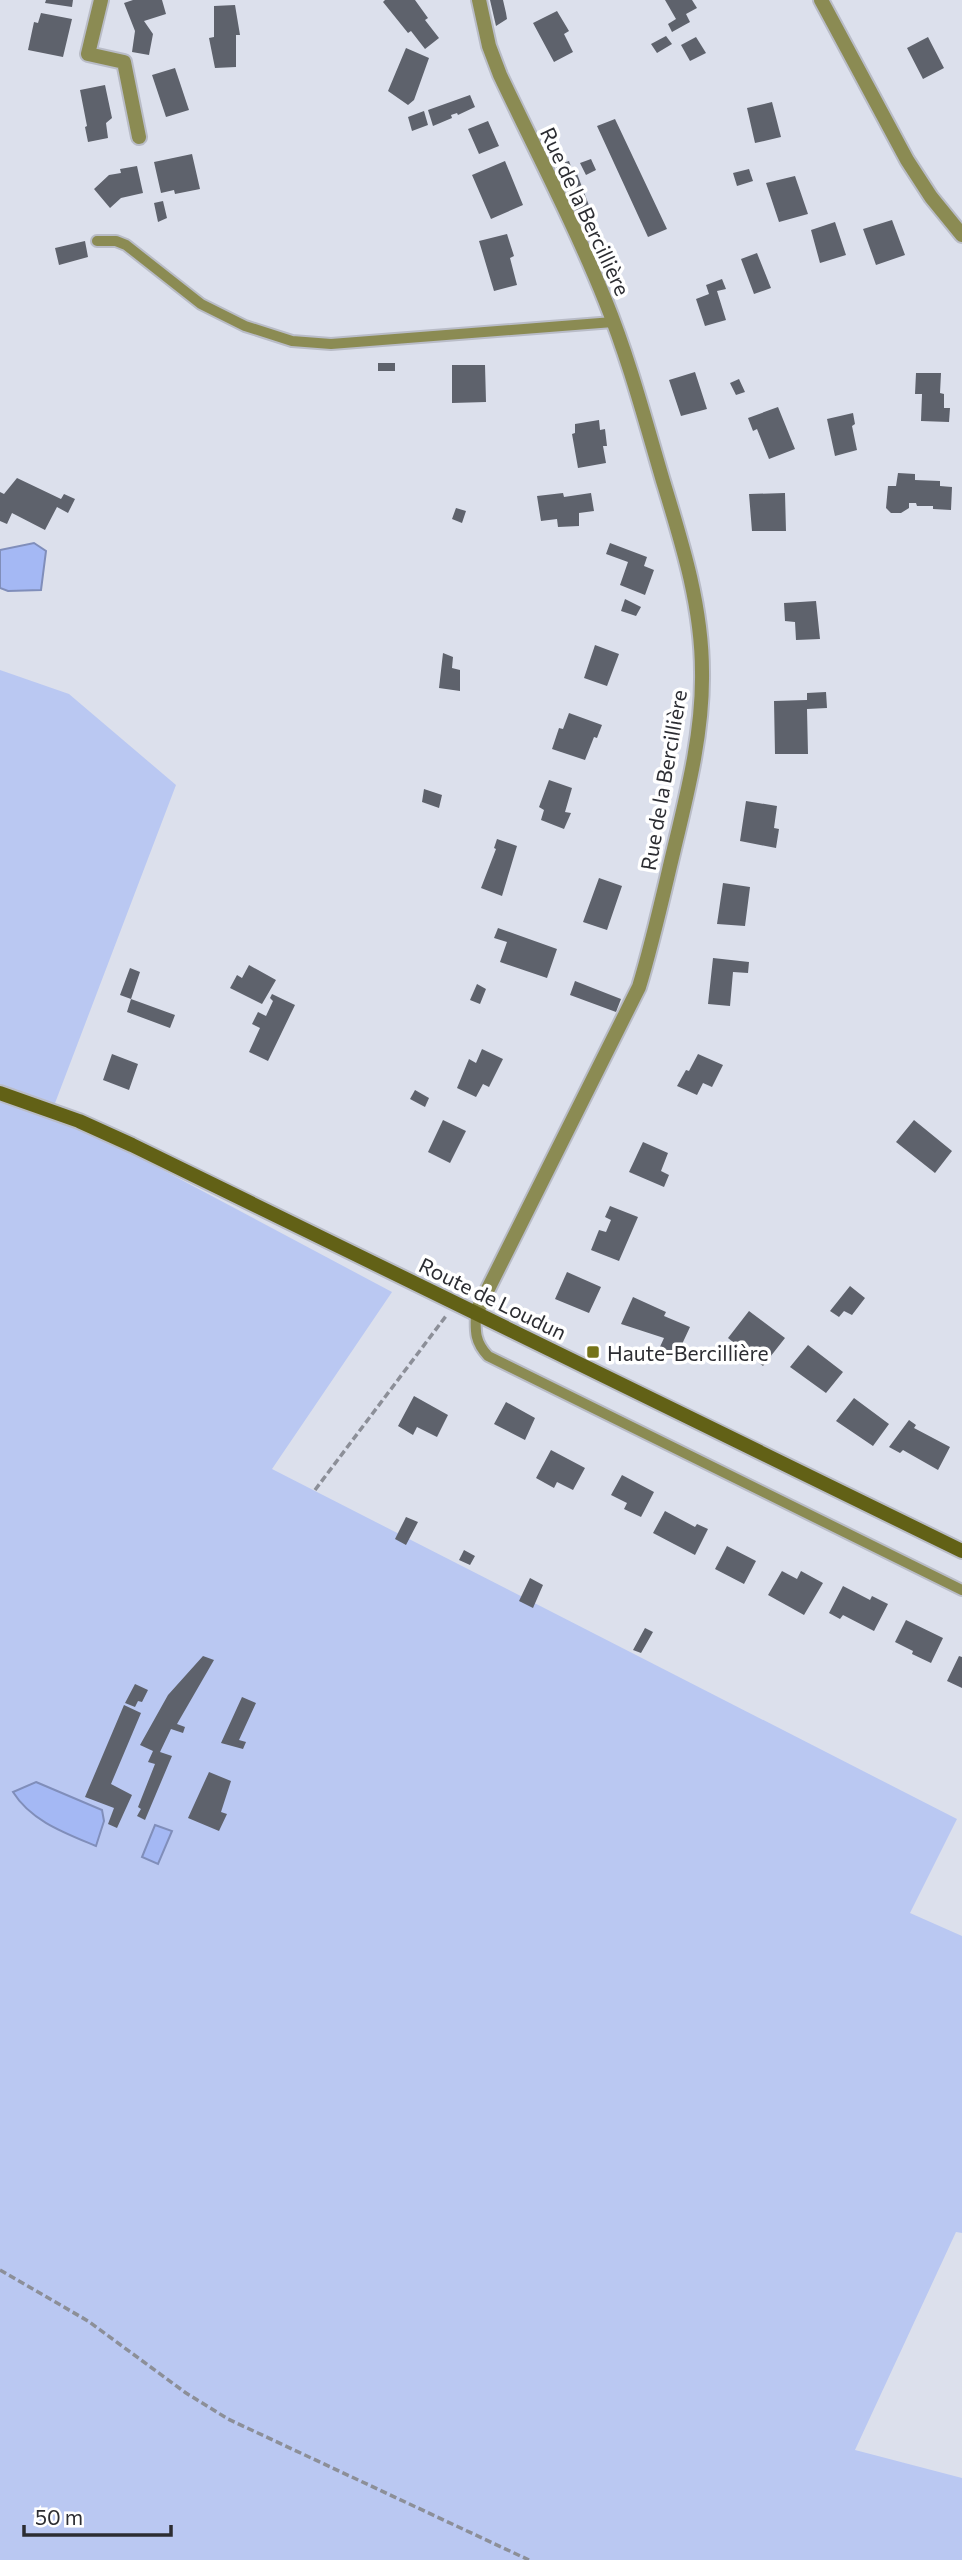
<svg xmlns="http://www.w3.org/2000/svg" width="962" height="2560" font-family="Commissioner,sans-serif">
  <rect width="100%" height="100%" fill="#dce0ec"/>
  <path fill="#bac8f2" d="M0 670 69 694 176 785 52 1111 392 1292 272 1469 957 1819 910 1913 962 1936V2233L956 2232 855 2450 962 2478V2560H0Z"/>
  <path fill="#a4b8f4" stroke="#808eba" stroke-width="2" d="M34 543 46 551 41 590 8 591 0 588V550Z
    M36 1782 102 1810 104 1821 96 1846C65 1833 31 1821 13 1792Z
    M155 1825 172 1831 158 1864 142 1857Z"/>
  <path fill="#5e626c" d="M46 0H73L72 7 45 3Z
    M133 0H162L166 14 144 21 153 34 149 55 132 52 135 31 124 3Z
    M385 0H415L428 18 425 20 439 38 425 49 411 31 408 33 383 2Z
    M490 0H503L506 13 507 19 496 26Z
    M665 0H692L697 8 686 14 690 22 672 32 668 24 676 19Z
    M235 5 240 35H236V67L215 68 209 38 214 37V6Z
    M557 11 569 31 564 34 573 52 554 62 533 23Z
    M41 13 72 19 63 57 28 50 34 22 38 23Z
    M666 36 672 44 657 53 651 44Z
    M696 37 706 53 690 61 681 45Z
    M928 37 944 68 923 79 907 48Z
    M406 48 429 58 414 100 408 105 388 91Z
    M175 68 189 110 166 117 152 75Z
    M105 85 112 118 106 123 108 138 88 142 85 127 87 126 80 90Z
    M470 95 475 107 458 115 457 113 451 115 452 118 433 126 428 110Z
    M772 102 781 137 755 143 747 108Z
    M424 111 428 125 412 131 408 117Z
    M615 119 667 229 648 237 597 126Z
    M488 121 499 146 479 154 468 129Z
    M192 154 200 189 175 194 174 190 161 193 154 162Z
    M591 159 596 170 586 175 580 163Z
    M505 161 523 205 491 219 472 175Z
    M569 161 573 172 576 171 593 216 586 220 580 221 555 165Z
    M137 166 143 193 121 198 110 208 94 189 109 175 121 173 120 169Z
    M749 169 753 181 737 186 733 173Z
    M795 176 808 214 779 222 766 183Z
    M163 201 167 218 158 222 154 203Z
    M892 220 905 255 876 265 863 229Z
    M835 222 846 255 820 263 811 230Z
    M507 234 514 256 510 258 517 285 494 291 479 241Z
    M85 241 88 257 59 265 55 248Z
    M757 253 771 288 754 294 741 259Z
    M722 279 726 289 717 291 726 320 705 326 696 299 709 294 706 285Z
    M378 363H395V371H378Z
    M452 365H485L486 402 452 403Z
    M695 372 707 409 681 416 669 380Z
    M916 373H941L940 393 944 394V408H950L949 422 921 421 922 394H915Z
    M739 379 745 392 736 395 730 383Z
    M778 407 795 449 769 459 757 429 753 431 748 418Z
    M853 413 855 424 852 426 857 450 835 456 827 419Z
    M599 420 600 430 605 429 607 446H603L606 463 578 468 572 434 575 433V424Z
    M898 473 915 474V480L940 481V486L952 487 951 510 933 509V506H917L916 503H909V508L901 513H891L886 508 888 486H896Z
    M17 478 61 499 64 494 75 499 68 513 57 507 45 530 12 513 7 524 0 521V492L4 494Z
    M563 493 564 497 591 493 594 511 579 513V526L558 527 557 519 541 521 537 496Z
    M785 493 786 531H752L749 494Z
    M456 508 466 511 462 523 452 519Z
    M610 543 647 557 644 566 654 570 645 595 620 585 628 562 606 554Z
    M625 599 641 607 636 616 621 611Z
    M816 601 820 639 796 640 795 622 785 621 784 603Z
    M595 645 619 654 607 686 584 678Z
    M443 653 453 657 452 668 460 670V691L439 688Z
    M826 692 827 708 807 709 808 754H775L774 701 807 700V693Z
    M569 713 602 725 597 738 594 737 585 760 552 749 559 728 563 729Z
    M549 780 572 788 565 812 571 813 564 829 541 820 544 810 539 807Z
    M424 789 442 795 439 808 422 802Z
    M746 801 777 806 774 828 779 829 776 848 740 841Z
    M497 839 517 846 502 896 481 888 496 849 494 848Z
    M599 878 622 886 607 930 583 922Z
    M723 883 750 887 745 926 717 924Z
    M498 928 557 949 547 978 500 962 507 942 494 938Z
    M713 958 749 962 748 973 733 972 730 1006 708 1004Z
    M249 965 276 980 262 1004 230 988 237 975 242 978Z
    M130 968 140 972 131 999 175 1015 170 1028 127 1012 131 999 120 995Z
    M575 981 621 999 616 1012 570 995Z
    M477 984 486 989 480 1004 470 1000Z
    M272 994 295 1005 268 1061 249 1052 260 1028 252 1024 258 1012 266 1016 273 1001 270 998Z
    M482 1049 503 1059 489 1087 483 1084 476 1097 457 1088 469 1059 476 1063Z
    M112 1054 138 1064 129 1090 103 1080Z
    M698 1054 723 1065 712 1087 703 1083 697 1095 677 1086 686 1070 689 1071Z
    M415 1090 429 1098 425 1107 410 1099Z
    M443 1120 466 1131 450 1163 428 1152Z
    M914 1120 952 1151 935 1173 896 1142Z
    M643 1142 668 1153 661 1171 669 1175 664 1187 629 1172Z
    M610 1206 638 1217 619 1261 591 1250 599 1230 606 1232 611 1220 605 1217Z
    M567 1272 601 1287 589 1313 555 1299Z
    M850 1286 865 1298 852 1315 844 1311 839 1317 830 1311Z
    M633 1297 666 1312 664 1316 690 1327 677 1355 659 1349 664 1338 621 1324Z
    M749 1311 785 1338 763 1366 728 1338Z
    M808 1345 843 1372 826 1393 790 1367Z
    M414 1396 448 1415 437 1437 417 1427 413 1435 398 1426Z
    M854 1398 889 1424 873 1446 836 1421Z
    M506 1402 535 1418 525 1440 494 1424Z
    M909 1420 916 1425 914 1428 950 1447 938 1470 903 1450 900 1453 889 1447Z
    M551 1450 585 1468 573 1490 557 1482 554 1488 536 1478Z
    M622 1475 654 1492 641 1517 624 1509 627 1503 611 1495Z
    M665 1511 695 1527 697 1524 708 1529 695 1555 653 1533Z
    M406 1517 418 1522 406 1545 395 1539Z
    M727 1546 756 1561 744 1584 715 1569Z
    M464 1550 475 1556 470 1565 459 1560Z
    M782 1571 797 1579 801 1571 823 1583 804 1615 768 1595Z
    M530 1578 543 1585 533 1608 519 1601Z
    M843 1586 870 1600 872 1596 888 1604 874 1631 843 1615 840 1619 829 1613Z
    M906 1620 943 1638 931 1663 912 1654 913 1651 895 1642Z
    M645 1628 653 1632 641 1653 633 1650Z
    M203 1656 214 1660 177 1724 185 1727 183 1733 171 1729 160 1752 172 1756 145 1820 137 1816 141 1809 138 1807 155 1764 148 1762 153 1751 140 1745 168 1695Z
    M959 1656 962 1657V1688L947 1681Z
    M135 1684 148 1690 142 1702 138 1701 135 1707 125 1703Z
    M242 1697 256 1703 239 1740 246 1742 243 1749 221 1743Z
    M124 1705 141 1713 111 1784 132 1795 117 1828 108 1824 114 1808 85 1797Z
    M209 1772 231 1781 221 1812 227 1814 219 1831 188 1818Z"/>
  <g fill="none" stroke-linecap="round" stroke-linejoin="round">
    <defs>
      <path id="service" d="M97 241H116L126 245 201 304 245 326 292 341 331 344 613 322
        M476 1313C475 1332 475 1342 488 1356L962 1590"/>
      <path id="minor" d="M101 0 88 54 124 62 139 137
        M821 0 907 160 931 197 962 235
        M476 1313 639 987C653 941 663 895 674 849 688 791 703 731 702 672 702 606 682 543 663 481 645 420 629 359 605 300 574 223 535 149 500 75L489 46 479 0"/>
      <path id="secondary" d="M0 1093 79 1121 132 1145 962 1551"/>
    </defs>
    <use href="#service" stroke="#b9bcc7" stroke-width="14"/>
    <use href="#minor" stroke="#b9bcc7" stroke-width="18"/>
    <use href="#secondary" stroke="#b9bcc7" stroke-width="18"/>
    <path stroke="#8c8f98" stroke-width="3.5" stroke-dasharray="7 3.5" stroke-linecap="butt" d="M315 1490 446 1316
      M0 2270 88 2321 186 2393 228 2419 529 2560"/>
    <use href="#service" stroke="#8b8b53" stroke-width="10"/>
    <use href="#minor" stroke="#8b8b53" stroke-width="14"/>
    <use href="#secondary" stroke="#626116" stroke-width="14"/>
  </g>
  <rect fill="#757318" stroke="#fff" stroke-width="2.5" x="586" y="1345" width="14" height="14" rx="3.5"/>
  <g text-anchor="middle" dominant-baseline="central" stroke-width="7" stroke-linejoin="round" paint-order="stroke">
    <g font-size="21" fill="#2c2d32" stroke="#fff">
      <text transform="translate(586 211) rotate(65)">Rue de la Bercillière</text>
      <text transform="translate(663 780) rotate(-80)">Rue de la Bercillière</text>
      <text transform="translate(493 1298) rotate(26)">Route de Loudun</text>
    </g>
    <g font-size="21" fill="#2c2d32" stroke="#fff" text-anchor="start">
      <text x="607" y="1352">Haute-Bercillière</text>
    </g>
  </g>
  <path d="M24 2525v10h147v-10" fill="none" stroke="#2c2d32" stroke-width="3.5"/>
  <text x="35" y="2525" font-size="21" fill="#2c2d32" stroke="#ffffff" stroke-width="5" paint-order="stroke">50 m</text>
</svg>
